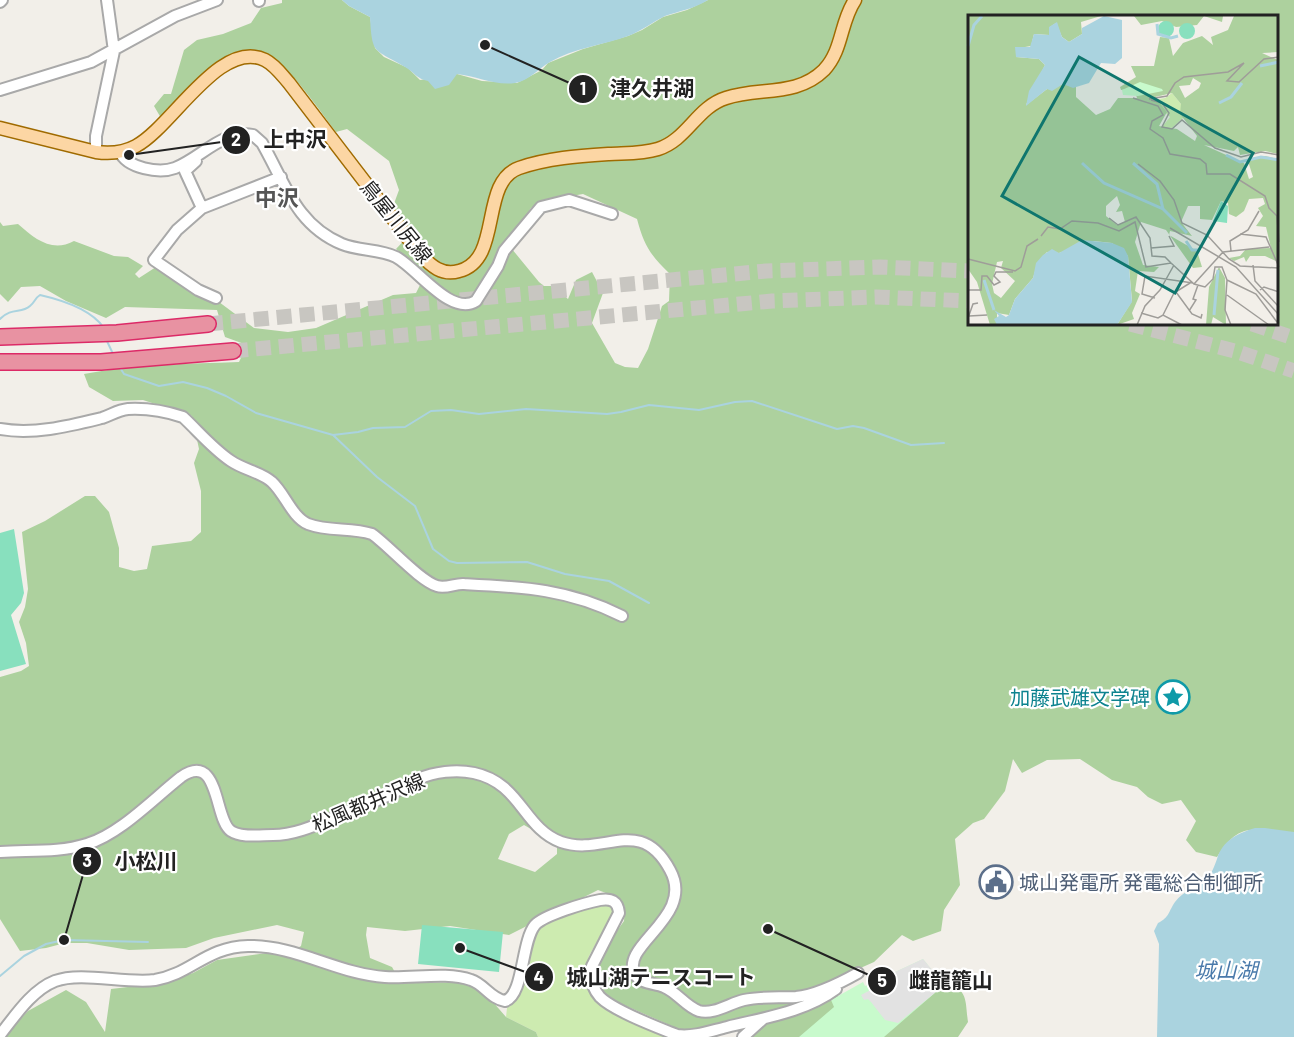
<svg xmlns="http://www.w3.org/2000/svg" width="1294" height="1037" font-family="Barlow,'Noto Sans JP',sans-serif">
  <rect width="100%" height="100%" fill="#f2efe9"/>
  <path fill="#cdebb0" d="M608 902 614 908 612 914 589 956 587 965 592 992 672 1037H538L536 1032 506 1017 507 1008 515 995 536 929 544 921Z"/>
  <path fill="#add19e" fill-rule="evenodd" d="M282 0H342L349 6 370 17 375 48 384 57 408 68 420 80 457 74 482 81 517 83 542 70 548 63 583 49 628 36 642 30 663 17 687 10 708 0H1294V832C1256 833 1242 817 1217 857L1196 852 1186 840 1196 821 1181 800 1162 804 1148 797 1137 787 1112 780 1080 759 1047 760 1022 773 1013 759 1005 791 984 819 973 823 955 839 960 885 944 910 941 931 913 941 902 935 874 962 847 974 832 988 848 1010 805 1037H749L763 1026 690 1034 617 1002 605 993 598 983 599 956 624 921 625 907 619 898 598 890 509 935 450 926 405 931 367 927 366 935 370 958 392 967 401 983 466 982 486 994 506 1017 536 1032 538 1037H4L28 1011 66 990 86 1002 105 1032 111 989 161 983 193 973 217 960 267 953 287 954 301 946 304 932 277 925 214 938 186 948 129 950 87 943H65L46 948 20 951 0 919V677L21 671 29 666 26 643 19 622 25 607 28 589 22 532 45 521 85 496H95L109 512 119 548V567L134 571 147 569 152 546 191 541 201 532V491L194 463 199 449 192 416 143 400 113 401 89 387 84 374C135 364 187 364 239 362L247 345 225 337 217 310 125 307 106 318 66 301 40 286 21 287 8 302 0 294V222L3 226 18 224C35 239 52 253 74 241L114 256 128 257 143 266 135 274 139 278 156 267 219 302 254 328 288 332 316 328 393 295 416 293 421 283 418 267 396 249 410 234 401 218 392 209 399 190 389 161 347 129 336 132C320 111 291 68 269 56 259 50 245 50 233 54 215 62 177 103 161 118L154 106 164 94H171L184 50 197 40 223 34 251 23 261 8 282 3ZM970 16H1278V324H970ZM583 194 637 219C644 245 650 255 670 274L669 301 662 306 648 349 638 368 625 367 615 363 592 323 603 293 592 272 576 280 568 299 553 286H544L539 282 507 243 531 208 543 201ZM524 825 557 844V854L535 872 498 859 509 834Z
    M947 982C969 991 965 1002 968 1022L958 1037H881V1035Z"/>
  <path fill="#c8facc" d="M923 959 944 985 884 1037H799L834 1007 831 1000 863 982 865 986Z"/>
  <path fill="#88e0be" d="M14 529 24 593 21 603 11 615 26 664 0 671V533Z
    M422 925 503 932 499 972 418 964Z"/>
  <path fill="#e2e2e2" d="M923 959 937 976 931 984 936 992 898 1023 885 1020 871 1002 868 999 864 1000 861 995 882 984 880 979Z"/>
  <path fill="#aad3df" d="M342 0H708C694 9 679 11 665 16 652 22 642 31 628 36 603 45 574 48 550 62 539 68 529 81 515 83 495 86 477 76 457 74L449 85 435 89 428 81C417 79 414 72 405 67 374 48 372 56 370 17L349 6Z
    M1255 828H1265L1294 832V1037H1157L1159 944 1154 931 1158 923C1170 917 1168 912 1175 902 1183 891 1196 888 1205 880 1212 874 1214 867 1217 859 1222 841 1238 833 1255 828Z"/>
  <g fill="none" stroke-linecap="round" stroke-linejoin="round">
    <path stroke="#aad3df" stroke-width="2" d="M0 319C12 307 21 314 30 306 35 302 35 298 40 295 62 300 91 309 104 328
      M106 339 114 356
      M119 366 124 374 159 386 183 382 207 388 226 396 256 413 333 435 377 477 415 506 433 549 449 561 457 563 527 562 565 574 609 581 649 603
      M333 435 358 432 373 428 405 427 431 411 451 410 479 414 526 409 607 414 621 412 649 405 699 410 735 402 752 401 837 429 853 426 864 428 911 445 944 443
      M0 976 24 956 46 944 64 940 148 942"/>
    <path stroke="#c8c6c1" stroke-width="15" stroke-dasharray="15 8" stroke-linecap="butt" d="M208 324 766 271 880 267 970 271
      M1130 324 1235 351 1294 371
      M1252 324 1294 338
      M233 351 772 301 876 297 970 301"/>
    <defs>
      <path id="minor" d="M259 0V1
        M0 2 2 0
        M0 90 91 62 175 16 217 0
        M96 152V136L114 51 107 0
        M120 152C127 168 159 174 175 168 201 158 223 129 253 135L262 143C285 183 296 225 342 244 359 251 379 249 396 257 417 268 451 317 476 301L498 266 504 251 541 207 569 200 612 214
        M196 161 185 171 202 208
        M216 298 198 290 154 260 177 230 202 208 281 177
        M0 429C34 435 69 426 102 418 111 415 118 410 128 409 147 408 165 411 183 417 199 432 213 449 231 461 244 470 261 472 272 482 285 494 292 517 308 524 329 532 351 527 372 534 389 546 420 581 437 586 446 589 456 583 464 584 522 587 569 589 622 616
        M0 852C29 850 59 853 87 844 120 834 153 799 181 777 220 750 214 820 231 831 241 838 261 835 273 835 298 835 322 822 345 813 361 806 378 801 393 793 402 789 409 783 418 779 434 772 456 769 474 773 521 783 523 828 561 842 604 857 640 814 670 870 696 917 619 945 635 974 640 984 655 983 664 987 677 992 686 1007 699 1011 714 1015 730 1003 744 1000 762 996 779 998 796 997 817 995 840 983 858 973
        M0 1035C15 1016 32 990 55 981 81 971 125 984 155 980 191 974 206 947 248 946 296 945 338 974 385 977 411 979 447 971 471 980 484 984 491 999 505 1001 524 995 521 942 535 925 544 915 585 903 600 900 611 898 618 901 619 913L592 966C590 977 592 988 600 997 614 1011 657 1027 677 1035 695 1037 710 1031 727 1027 763 1018 805 1012 836 989
        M743 1037 763 1019"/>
      <path id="major" d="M0 128 96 152C110 154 123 153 136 146 172 127 220 38 265 60 275 65 282 75 289 83L420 254C431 266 442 276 459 271 503 260 479 182 519 168 548 158 579 156 609 154 625 153 642 154 658 149 687 140 697 107 726 98 759 87 797 97 824 70 843 50 840 22 855 0"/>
      <path id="highway" d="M0 337 117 333 208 324
        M0 362H101L233 351"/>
    </defs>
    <use href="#minor" stroke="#a9a9a9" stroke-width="14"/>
    <use href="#major" stroke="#a06b00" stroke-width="15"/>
    <use href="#highway" stroke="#dc2a67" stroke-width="18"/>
    <use href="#minor" stroke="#fff" stroke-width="10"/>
    <use href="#major" stroke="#fcd6a4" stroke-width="12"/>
    <use href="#highway" stroke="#e892a2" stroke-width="15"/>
  </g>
  <defs>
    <symbol id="sight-ring" viewBox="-11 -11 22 22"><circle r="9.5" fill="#fff" stroke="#0f9aa8" stroke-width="1.5"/><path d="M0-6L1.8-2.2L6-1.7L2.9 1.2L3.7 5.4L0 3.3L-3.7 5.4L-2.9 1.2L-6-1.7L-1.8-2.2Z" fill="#0f9aa8"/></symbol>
    <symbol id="civic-ring" viewBox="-11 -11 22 22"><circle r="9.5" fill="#fff" stroke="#5c6f8a" stroke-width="1.5"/><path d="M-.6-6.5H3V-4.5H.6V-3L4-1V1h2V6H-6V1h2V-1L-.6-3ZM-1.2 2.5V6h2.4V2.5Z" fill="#5c6f8a"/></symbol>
  </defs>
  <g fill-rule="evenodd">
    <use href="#sight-ring" x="1154" y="678" width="38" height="38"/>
    <use href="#civic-ring" x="977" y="863" width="38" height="38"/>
  </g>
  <g text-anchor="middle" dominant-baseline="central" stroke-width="4.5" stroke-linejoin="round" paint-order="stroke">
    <g font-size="20" fill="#222" stroke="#fff">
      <text transform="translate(397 221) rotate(51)">鳥屋川尻線</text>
      <text transform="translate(368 802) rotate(-23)">松風都井沢線</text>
    </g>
    <g font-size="20" fill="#0d838f" stroke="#fff" text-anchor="end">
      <text x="1150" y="697">加藤武雄文学碑</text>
    </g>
    <g font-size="20" fill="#4e5e75" stroke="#fff" text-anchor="start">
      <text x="1019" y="882">城山発電所 発電総合制御所</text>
    </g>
    <g font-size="21" font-style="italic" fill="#4a7aab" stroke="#fff">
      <text x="1226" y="969">城山湖</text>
    </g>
    <g font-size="22" font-weight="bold" fill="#555" stroke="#fff">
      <text x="277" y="197">中沢</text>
    </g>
  </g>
  <g transform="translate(968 15)">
    <rect width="310" height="310" fill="#f2efe9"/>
    <path d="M204 78 213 89 215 103 204 113 194 112 202 102 184 85 197 83Z" fill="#cdebb0"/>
    <path d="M0 1H133L113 7 114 19 101 27 94 22 88 8 82 12 81 20 66 19 63 31 51 33 48 42 71 44 77 50 58 90 79 74 95 69 108 72V82L128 100 142 94 150 83H169L166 73 153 75 152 72 168 62 163 51H186L192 22 201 23 205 41 215 28 234 21 245 30 243 22 260 15 266 1H310V37L294 38 310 45V139L297 136 272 140 270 132 266 136 236 130 276 148 281 164 285 162 280 146 297 141 310 144V247L297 241H282L278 247 276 242 266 246 261 243 272 241 278 234 303 233 298 212 288 211 295 201 290 193 297 189 295 183 281 184 276 196 268 202 261 199 260 188 253 186 244 205 232 204V191H220L213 207 224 221 202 216 201 220 229 236 234 252 225 253 198 215 173 207 167 227 175 250 191 252 186 257 170 256 167 276 172 279 164 298 166 304 149 310 164 286 160 241 144 228 126 226 91 238 79 237 70 247 65 263 47 284 41 300 29 298V310H22L9 267 0 254ZM225 63 233 68 231 73 217 83 211 71 222 70ZM204 78 213 89 212 99 229 121 227 126 209 114 191 111 199 97 187 82ZM149 181 152 190 148 197 154 196 157 207 149 210 138 201V191ZM35 246 33 253 47 266 33 283 26 278 24 269 29 247ZM166 1H255L254 7 236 1 229 10 208 12 194 6 173 10ZM251 252 257 263 258 310 245 302 243 310H238L241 272Z" fill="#add19e" fill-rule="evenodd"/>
    <path d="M172 67 194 74 195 76 170 81 155 80 154 75Z" fill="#c8facc"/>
    <path d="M190 14a8 8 0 1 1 16 0a8 8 0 1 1-16 0ZM211 16a8 8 0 1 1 16 0a8 8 0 1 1-16 0ZM253 186 260 191 259 208 245 206Z" fill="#88e0be"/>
    <path d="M136 1 154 5V43L147 49 133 48 121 68 105 73 95 69 84 76 79 74 58 91 61 76 77 50 71 44 48 42 47 32H62L66 19 81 20V12L89 7 94 22 101 27 114 19V13ZM114 225 144 228 156 233 160 241 164 287 149 310H29L26 304 31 301 26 295 38 302 41 300 47 284 65 263 68 248 75 240 84 234 91 238Z" fill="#aad3df"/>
    <path fill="none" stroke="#aad3df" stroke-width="3" d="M189 9 190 19 203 23 210 21M0 31 6 10 14 1M292 51 311 47M251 88 263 82 274 68M258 140 272 147 293 142 311 145M114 148 136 168 195 194 219 218M165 148 189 169 195 194M218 226 224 235H232M16 265 26 295M246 300 250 255"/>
    <path fill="none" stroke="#9f9d99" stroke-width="1.5" d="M165 83 190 91 195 100 184 106 182 114 195 123 202 139 232 144 238 149 239 159H262L297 181 301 193 309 201 311 227M181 84 199 81 207 68 216 62 260 57 276 48 259 66 271 67 296 44 311 42M183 85 194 88 201 98 194 112 204 114 214 105 247 133 273 142 293 137 311 140M170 149 192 166 206 185 214 208 239 220 261 244 272 251 311 253M141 203 150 210 168 202 182 223 184 241 197 242 203 248M202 213 268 252 311 300M272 219 298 222 311 252M73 221 80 212 92 214 104 206 130 208 151 216 167 207 178 252 203 248 226 269 237 272 245 264 247 252H254L259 265 257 295 263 310M183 233 206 231 201 221M263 236 262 226 280 215 291 196M0 244 47 256 53 252 59 231 70 224M285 250 287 266 311 292M259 265 288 279 309 307M226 269 255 237 301 232M0 275H13L14 261H19L26 270 32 267 26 261 28 257H45M192 275 206 250M292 275 296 272 311 277M208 277 224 299 233 303 234 299M259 280 301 310M187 283 174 279 177 261 225 268M221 296 228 285 225 284 230 270M173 298 190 303 195 300 214 310M195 300 206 278 222 268M1 301 19 300M0 303 5 289 10 288M169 310 177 291 192 275"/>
    <path fill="#0f766e" fill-opacity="0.15" stroke="#0f766e" stroke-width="3" d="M111 42 285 138 207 278 34 181Z"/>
    <rect width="310" height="310" fill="none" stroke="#222" stroke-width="3"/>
  </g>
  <path fill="none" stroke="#222" stroke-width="2" d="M485 45L583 89M129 155L236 140M64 940L87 861M460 948L539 977M768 929L882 981"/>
  <g fill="#222" stroke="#fff" stroke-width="2">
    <circle cx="485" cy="45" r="6"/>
    <circle cx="129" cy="155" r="6"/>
    <circle cx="64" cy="940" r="6"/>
    <circle cx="460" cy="948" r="6"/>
    <circle cx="768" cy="929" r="6"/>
    <circle cx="583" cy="89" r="15"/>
    <circle cx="236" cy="140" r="15"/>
    <circle cx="87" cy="861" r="15"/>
    <circle cx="539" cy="977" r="15"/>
    <circle cx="882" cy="981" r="15"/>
  </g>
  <g font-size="18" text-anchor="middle" font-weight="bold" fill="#fff">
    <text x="583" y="95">1</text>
    <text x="236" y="146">2</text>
    <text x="87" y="867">3</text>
    <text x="539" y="984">4</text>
    <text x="882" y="987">5</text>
  </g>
  <g font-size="21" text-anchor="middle" font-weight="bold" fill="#222" stroke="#fff" stroke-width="4.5" stroke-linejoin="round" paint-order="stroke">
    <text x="652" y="96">津久井湖</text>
    <text x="295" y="147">上中沢</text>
    <text x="146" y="869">小松川</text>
    <text x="661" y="985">城山湖テニスコート</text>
    <text x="951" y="988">雌龍籠山</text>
  </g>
</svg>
